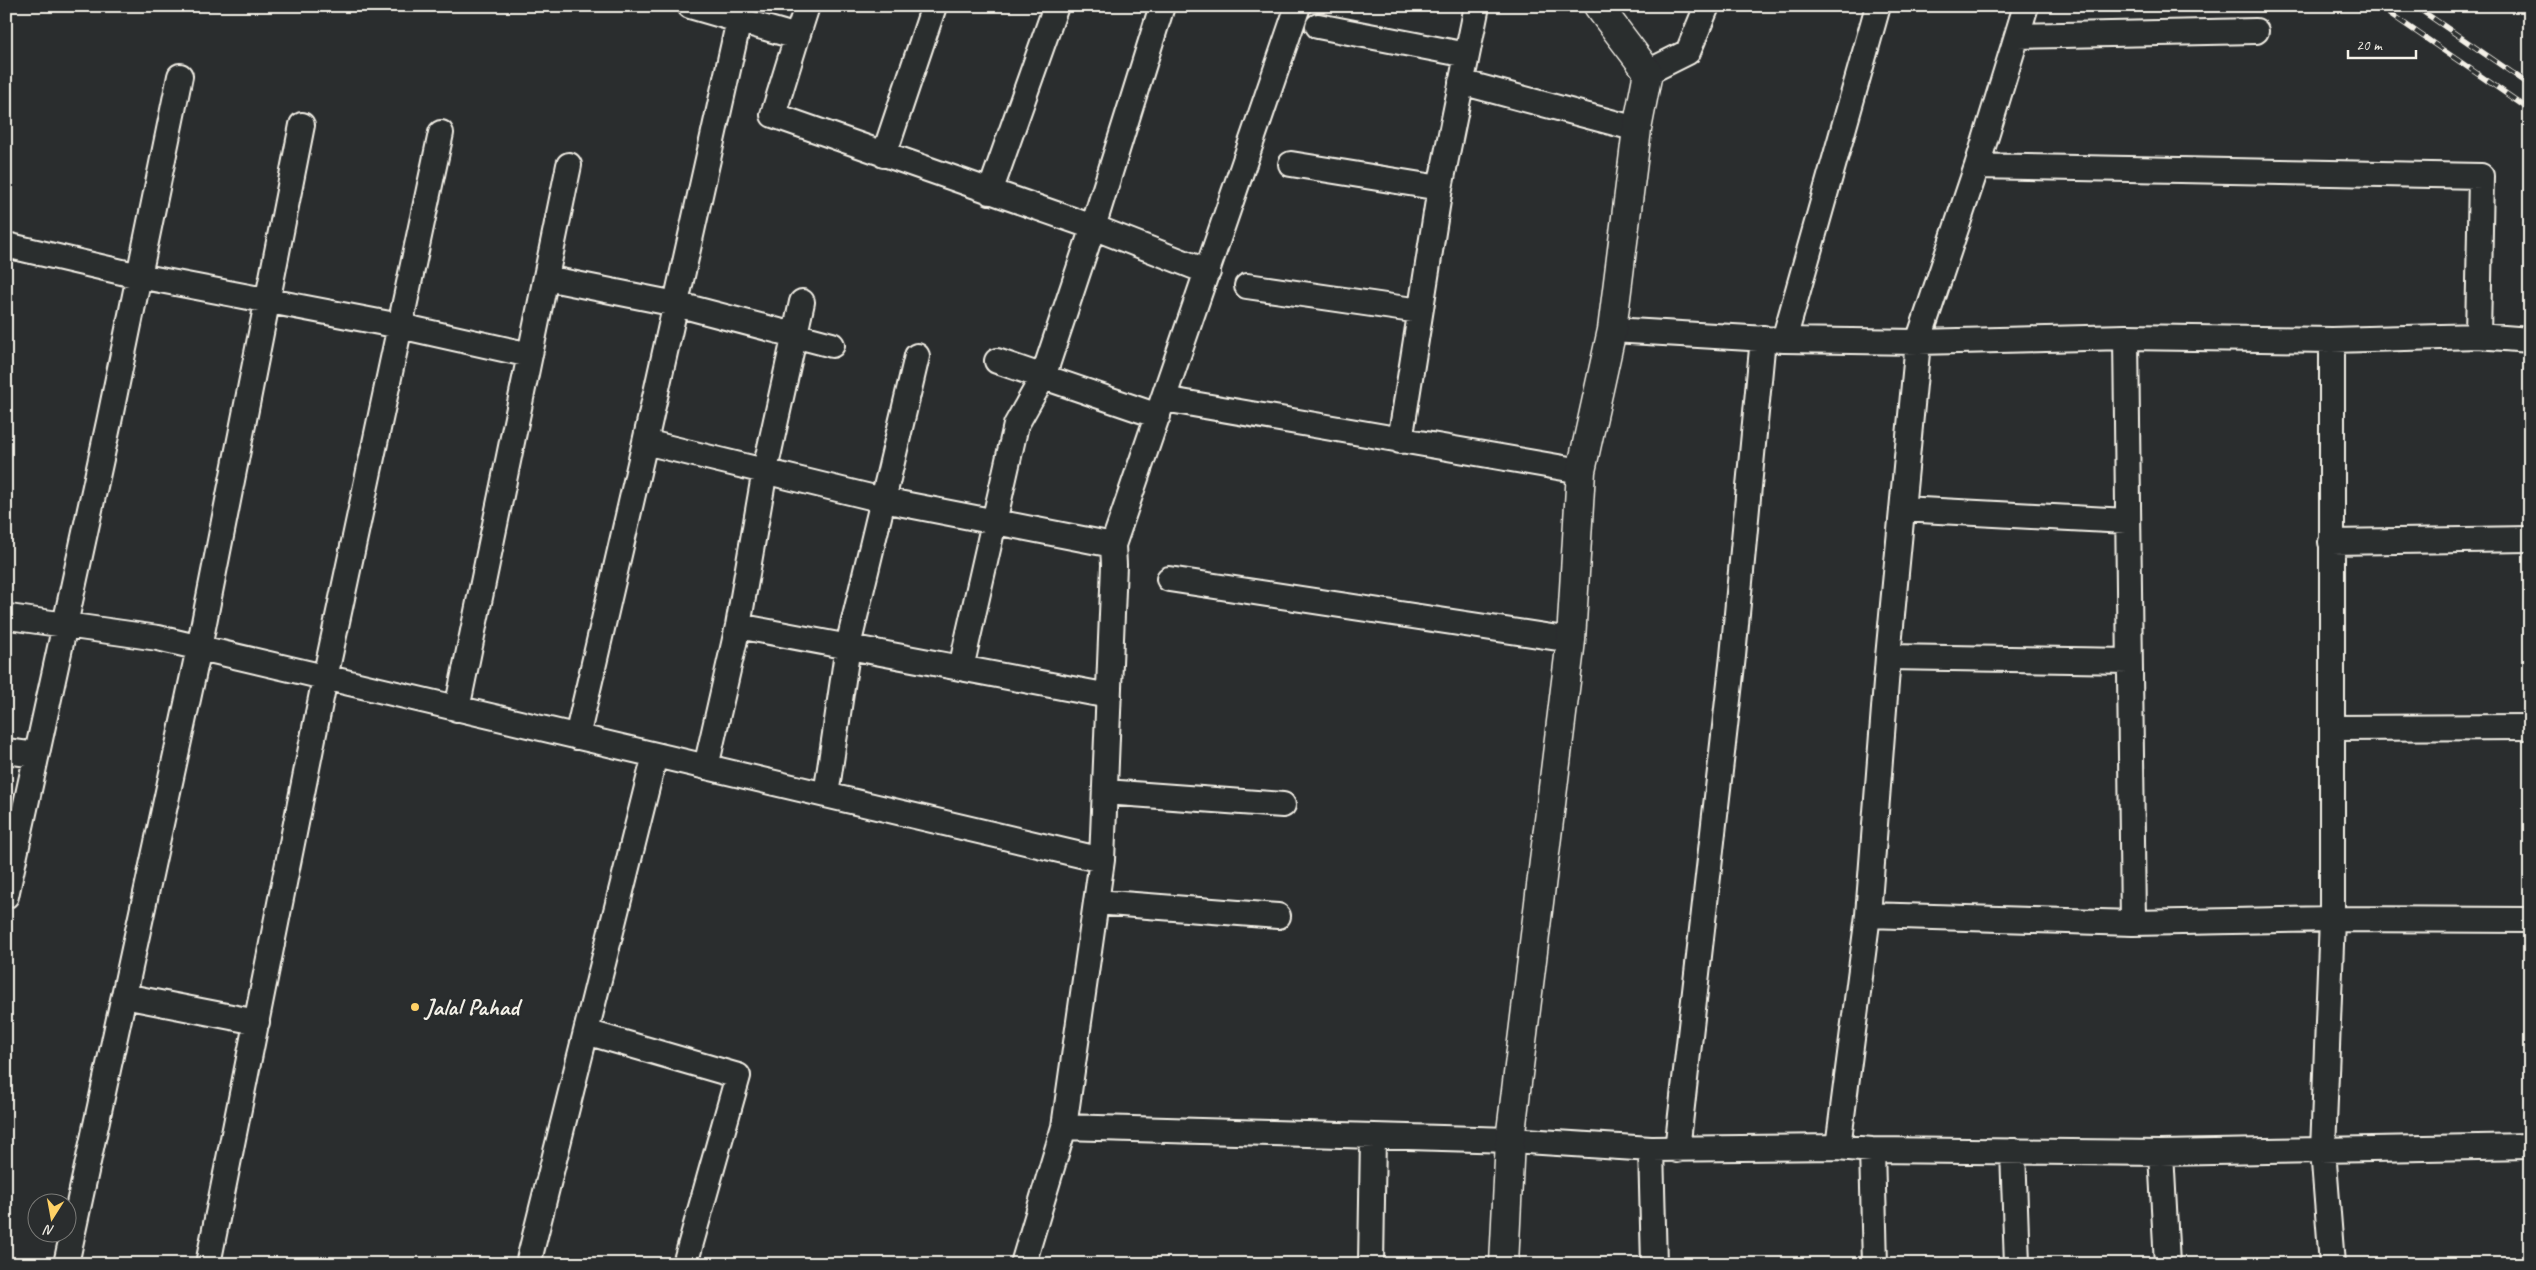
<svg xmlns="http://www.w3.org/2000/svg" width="2536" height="1270" font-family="Caveat,sans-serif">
  <rect width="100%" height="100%" fill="#2a2d2e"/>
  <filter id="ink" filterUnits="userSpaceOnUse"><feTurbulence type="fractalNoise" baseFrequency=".02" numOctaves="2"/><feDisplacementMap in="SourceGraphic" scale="10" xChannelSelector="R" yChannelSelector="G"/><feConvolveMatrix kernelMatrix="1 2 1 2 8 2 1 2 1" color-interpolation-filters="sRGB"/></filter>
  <g filter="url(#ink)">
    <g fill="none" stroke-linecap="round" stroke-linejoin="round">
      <defs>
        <path id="minor" d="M690 6 797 37 773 115 1093 227 1043 377 1016 425 961 668
          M1162 6 1093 227 1208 272
          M739 20 645 442 883 500 917 356
          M1318 26 1467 55
          M2017 36 2256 31
          M797 37 807 6
          M1648 72 1688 52 1707 6
          M1461 82 1637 129
          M884 155 934 6
          M1291 164 1440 188
          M1977 166 2481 176 2478 336
          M990 192 1056 6
          M6 245 139 276 400 326 530 355
          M546 278 676 304 832 345
          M1247 286 1420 311
          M1612 330 1784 340 1918 342 2126 337 2332 340 2478 336 2530 340
          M2126 337 2133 923
          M1784 340 1878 6
          M997 361 1158 416
          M1164 399 1581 471
          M1400 441 1440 188 1477 6
          M1902 509 2127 521
          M2331 542 2530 539
          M1169 579 1571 640
          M9 617 158 638 1102 860
          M738 626 1109 696
          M1888 657 2128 661
          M457 709 569 165
          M2332 728 2530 727
          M577 737 645 442
          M6 751 36 755
          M706 767 738 626 765 470 802 302
          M1105 792 1283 805
          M826 795 848 646 883 500 1113 545
          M6 896 109 422 180 76
          M1096 902 1278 916
          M1868 915 2133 923 2332 919 2530 920
          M124 996 257 1022
          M586 1032 738 1076 685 1264
          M1064 1127 1510 1140 1651 1149 1838 1147 1872 1150 2161 1153 2530 1146
          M1838 1147 1868 915 1888 657 1918 342 1977 166 2026 6
          M1651 1149 1654 1264
          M1677 1150 1733 656 1763 338
          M1872 1150 1875 1264
          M2013 1151 2017 1264
          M2161 1153 2167 1264
          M66 1264 199 648 302 125
          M208 1264 325 678 441 133
          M528 1264 655 755
          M1023 1264 1064 1127 1102 860 1114 565 1113 545 1298 6
          M1371 1264 1373 1136
          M2332 1264 2323 1150 2332 919V340"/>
        <path id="tertiary" d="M1504 1264 1510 1140 1571 640 1581 471 1612 330 1637 129 1648 72 1598 6"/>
      </defs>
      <use href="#minor" stroke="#f4f1e8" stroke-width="28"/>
      <use href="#tertiary" stroke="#f4f1e8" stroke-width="31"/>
      <use href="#minor" stroke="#2a2d2e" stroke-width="24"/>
      <use href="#tertiary" stroke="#2a2d2e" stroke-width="28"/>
      <defs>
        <path id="rail" d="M2379 6 2530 110
          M2415 6 2530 85"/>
      </defs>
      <use href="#rail" stroke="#f4f1e8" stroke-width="5.5"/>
      <use href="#rail" stroke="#2a2d2e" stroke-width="4" stroke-dasharray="11" stroke-linecap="butt"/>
    </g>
  </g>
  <circle fill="#ffd166" stroke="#2a2d2e" stroke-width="2" cx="415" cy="1007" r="5"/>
  <g text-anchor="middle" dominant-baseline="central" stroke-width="4" stroke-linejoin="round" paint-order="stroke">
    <g font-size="24" font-weight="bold" fill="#f4f1e8" stroke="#2a2d2e" text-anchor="start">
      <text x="425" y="1007">Jalal Pahad</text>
    </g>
  </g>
  <rect width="2536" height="1270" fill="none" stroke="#2a2d2e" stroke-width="25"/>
  <rect x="12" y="12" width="2511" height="1245" fill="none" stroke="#f4f1e8" stroke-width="2" filter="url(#ink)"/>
  <g transform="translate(52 1218) rotate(191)"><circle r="24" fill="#2a2d2e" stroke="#7b7b78"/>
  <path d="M0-4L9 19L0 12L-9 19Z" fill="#ffd166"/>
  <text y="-8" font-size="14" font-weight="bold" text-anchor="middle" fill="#f4f1e8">N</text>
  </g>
  <path d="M2348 50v8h68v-8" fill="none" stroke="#f4f1e8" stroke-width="2.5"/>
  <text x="2356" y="50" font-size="15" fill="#f4f1e8" stroke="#2a2d2e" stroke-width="4" paint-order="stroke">20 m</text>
</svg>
